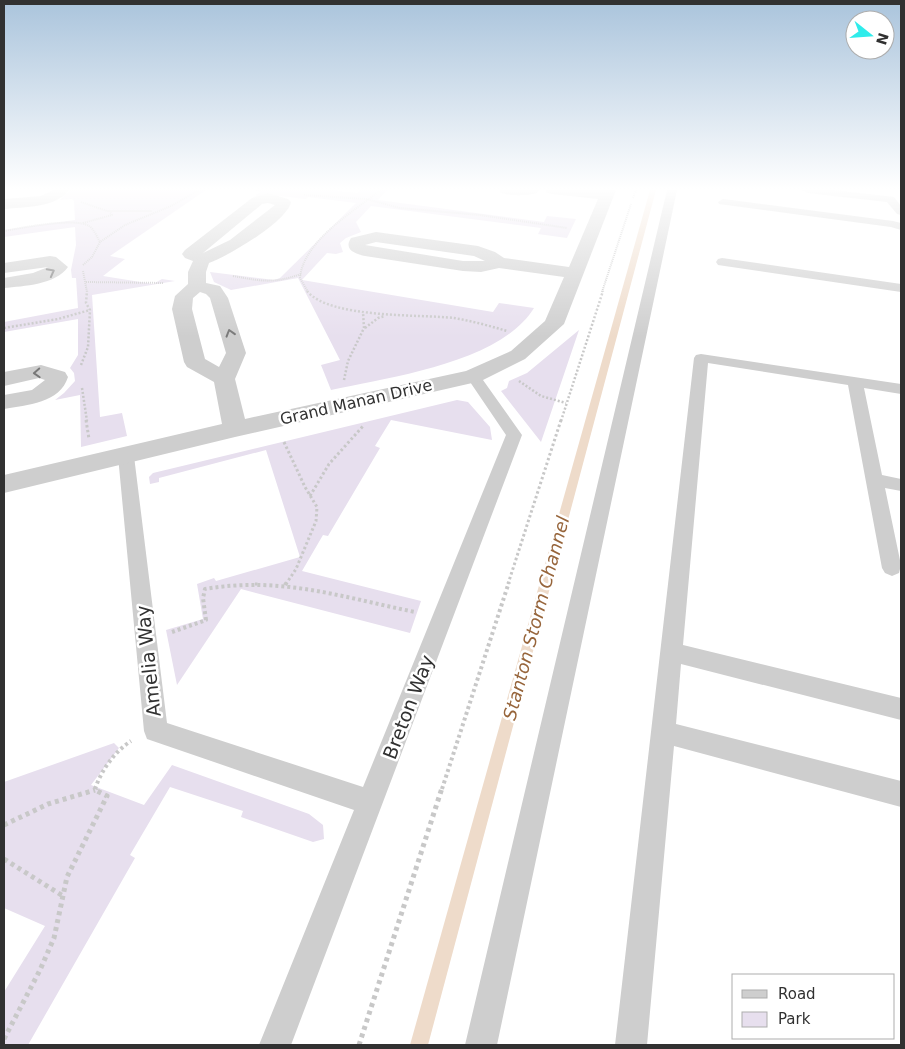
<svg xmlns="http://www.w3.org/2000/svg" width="905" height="1049" font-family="'DejaVu Sans',sans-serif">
  <rect width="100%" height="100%" fill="#fff"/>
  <path fill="#e7dfee" d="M70 190H206L110 256 125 259 103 276 153 284 162 279 175 281 92 295 100 417 122 413 127 436 81 447 80 395 55 400 64 393 75 381 74 373 70 368 78 355V319L4 332V322L78 308 76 278H72L71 270 76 245 75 227 4 237V230L75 220 74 201 72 199 60 200Z
    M254 190H332L357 193 361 190H387L378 200 544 222 547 216 576 219 567 238 538 234 541 228 371 206 356 222 361 232 346 238 340 243 343 252 336 254 327 253 302 280 493 312 499 303 534 308C500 363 390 377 331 390L321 365 340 360 298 278 231 290 214 282 210 272 274 280 280 278 356 203 308 197 306 199C288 197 272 194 254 197L260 192Z
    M579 330 541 442 501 391 507 388 509 381 527 373Z
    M457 400 468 402 490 427 492 440 391 420 375 446 380 448 328 536 323 535 302 571 421 601 410 633 241 589 177 685 166 630 203 619 197 584 214 578 216 581 300 557 266 450 159 478V482L150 484 149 477 153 473Z
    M114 743 119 748 91 785 144 805 172 765 309 814 323 825 324 839 313 842 241 817 243 811 170 787 130 855 135 858 28 1045H4V992L45 926 4 908V782Z"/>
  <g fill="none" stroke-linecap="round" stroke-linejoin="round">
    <path fill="#eedbca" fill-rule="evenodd" d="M650 190H656L428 1045H410Z"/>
    <path stroke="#c8c8c8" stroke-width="2" stroke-dasharray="1 1" stroke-linecap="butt" d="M304 195 366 199 400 208 480 215 567 228
      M633 198 636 190
      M81 202 107 211H152
      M83 223 112 215 110 212
      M4 231C21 228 75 217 89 226 94 229 97 237 100 242
      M83 265 92 257 100 242 125 225 171 206 199 190
      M83 271 87 292
      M233 276C261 281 273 284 301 274
      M86 282 164 283
      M308 292 300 278C303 241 354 211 381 190
      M602 292 631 204"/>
    <path stroke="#c8c8c8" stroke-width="2.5" stroke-dasharray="2 2" stroke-linecap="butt" d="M307 291C330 319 420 314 454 318 472 321 490 326 507 331
      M4 328 58 319 90 310
      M365 328 378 318 385 316
      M81 365 88 347 90 310 86 303 87 291
      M344 380 348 361 364 328 363 312
      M519 381 541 396 566 403
      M82 388 87 421
      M561 421 603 291"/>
    <path stroke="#c8c8c8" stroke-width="3" stroke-dasharray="2.5 2.5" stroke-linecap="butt" d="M86 420 89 439
      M284 442 305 487 317 507 316 521 296 569 286 584
      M310 496 329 464 364 425
      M255 584H260
      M508 584 561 420"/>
    <path stroke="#c8c8c8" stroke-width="4" stroke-dasharray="3 3" stroke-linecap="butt" d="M285 585 287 582
      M172 632 206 620 203 598 205 589C282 576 341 597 415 612
      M95 789C101 771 114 752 131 741
      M442 789 509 582"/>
    <path stroke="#c8c8c8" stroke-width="5" stroke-dasharray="4 4" stroke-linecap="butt" d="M4 825 48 804 95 790
      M4 859 63 896
      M4 1039 40 970 54 938 67 877 107 796 95 790 96 788
      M359 1045 442 788"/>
    <path fill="#cecece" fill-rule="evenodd" d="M667 190H677L497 1045H465Z
      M802 190H834L894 197 901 206V215L897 214 887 202 807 193Z
      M723 199 893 221 901 223V230L891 227 719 204 718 202Z
      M722 258 901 284V292L718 265 716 262 718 259Z
      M701 354 901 384V394L864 388 882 475 901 479V491L885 488 901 565 899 573 892 576 885 573 882 568 848 385 708 363 683 645 901 698V720L681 664 676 724 901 781V807L674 746 647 1045H615L694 358 696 355Z
      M473 372 478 373 522 435 291 1045H259L354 810 147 739 144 731 118 456 120 452 126 450 132 452 134 456 167 723 363 787 506 435 466 376 468 373Z"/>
    <path fill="#cecece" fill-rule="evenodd" d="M53 190H69C56 208 24 207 4 209V199L41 196Z
      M499 190H539L537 193C526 196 512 196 501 193Z
      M545 190H616L564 324 525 359 481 381 235 437 4 493V475L222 424 214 382 187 367 184 362 172 309 175 296 188 284V272L193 261 185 258 182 254 185 250 252 198 268 193 288 199 291 202C287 222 228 256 209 263L206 272V283L220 286 228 298 246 353 235 379 245 419 466 371 511 351 545 321 564 277 499 268 481 272 463 271 365 256C356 254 343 250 351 238L376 232 478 246 495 252 504 258 569 267 598 199 552 194 547 193ZM268 203 275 205 230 240 203 253 262 204ZM376 242 474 256 485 261H463L365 245ZM200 292 206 294 210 298 226 353 219 367 205 359 192 309 193 298Z
      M50 256 56 257 68 267C55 285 24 286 4 288V278L33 273 48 267 4 273V263Z
      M41 365 65 372 68 377C60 403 27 405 4 409V395L32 390 45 380 39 378 4 386V372Z"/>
  </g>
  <defs><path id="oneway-chevron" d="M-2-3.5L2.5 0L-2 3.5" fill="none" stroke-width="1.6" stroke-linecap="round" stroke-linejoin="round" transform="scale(1.25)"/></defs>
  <g stroke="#787878">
    <use href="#oneway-chevron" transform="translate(51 272) rotate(-28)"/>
    <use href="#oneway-chevron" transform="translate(230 333) rotate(-107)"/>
    <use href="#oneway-chevron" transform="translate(37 373) rotate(177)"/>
  </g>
  <linearGradient id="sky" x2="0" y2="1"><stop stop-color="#aac4dc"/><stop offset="0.56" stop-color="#fff"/><stop offset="1" stop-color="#fff" stop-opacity="0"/></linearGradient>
  <rect width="905" height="337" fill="url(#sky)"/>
  <g text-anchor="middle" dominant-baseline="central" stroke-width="5" stroke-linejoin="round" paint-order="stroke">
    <g font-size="16" fill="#313131" stroke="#fff">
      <text transform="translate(356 402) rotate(-13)">Grand Manan Drive</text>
    </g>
    <g font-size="18" font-style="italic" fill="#97653b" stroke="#fff">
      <text transform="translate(536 618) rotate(-75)">Stanton Storm Channel</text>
    </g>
    <g font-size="19" fill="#313131" stroke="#fff">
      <text transform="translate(148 661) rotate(-96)">Amelia Way</text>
      <text transform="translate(408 707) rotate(-69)">Breton Way</text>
    </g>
  </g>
  <rect width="905" height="1049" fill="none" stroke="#313131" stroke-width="10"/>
  <rect x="732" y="974" width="162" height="65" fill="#ffffff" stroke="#adadad"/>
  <rect x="742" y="990" width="25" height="8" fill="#cecece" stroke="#adadad"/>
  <text x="778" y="999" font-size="15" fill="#313131">Road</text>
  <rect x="742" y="1012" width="25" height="15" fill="#e7dfee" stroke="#adadad"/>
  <text x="778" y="1024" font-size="15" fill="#313131">Park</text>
  <g transform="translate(870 35) rotate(107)"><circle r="24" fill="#ffffff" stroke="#adadad"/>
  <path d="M0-4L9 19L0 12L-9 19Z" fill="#2feceb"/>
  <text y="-8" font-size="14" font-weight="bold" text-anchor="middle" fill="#313131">N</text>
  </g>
</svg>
